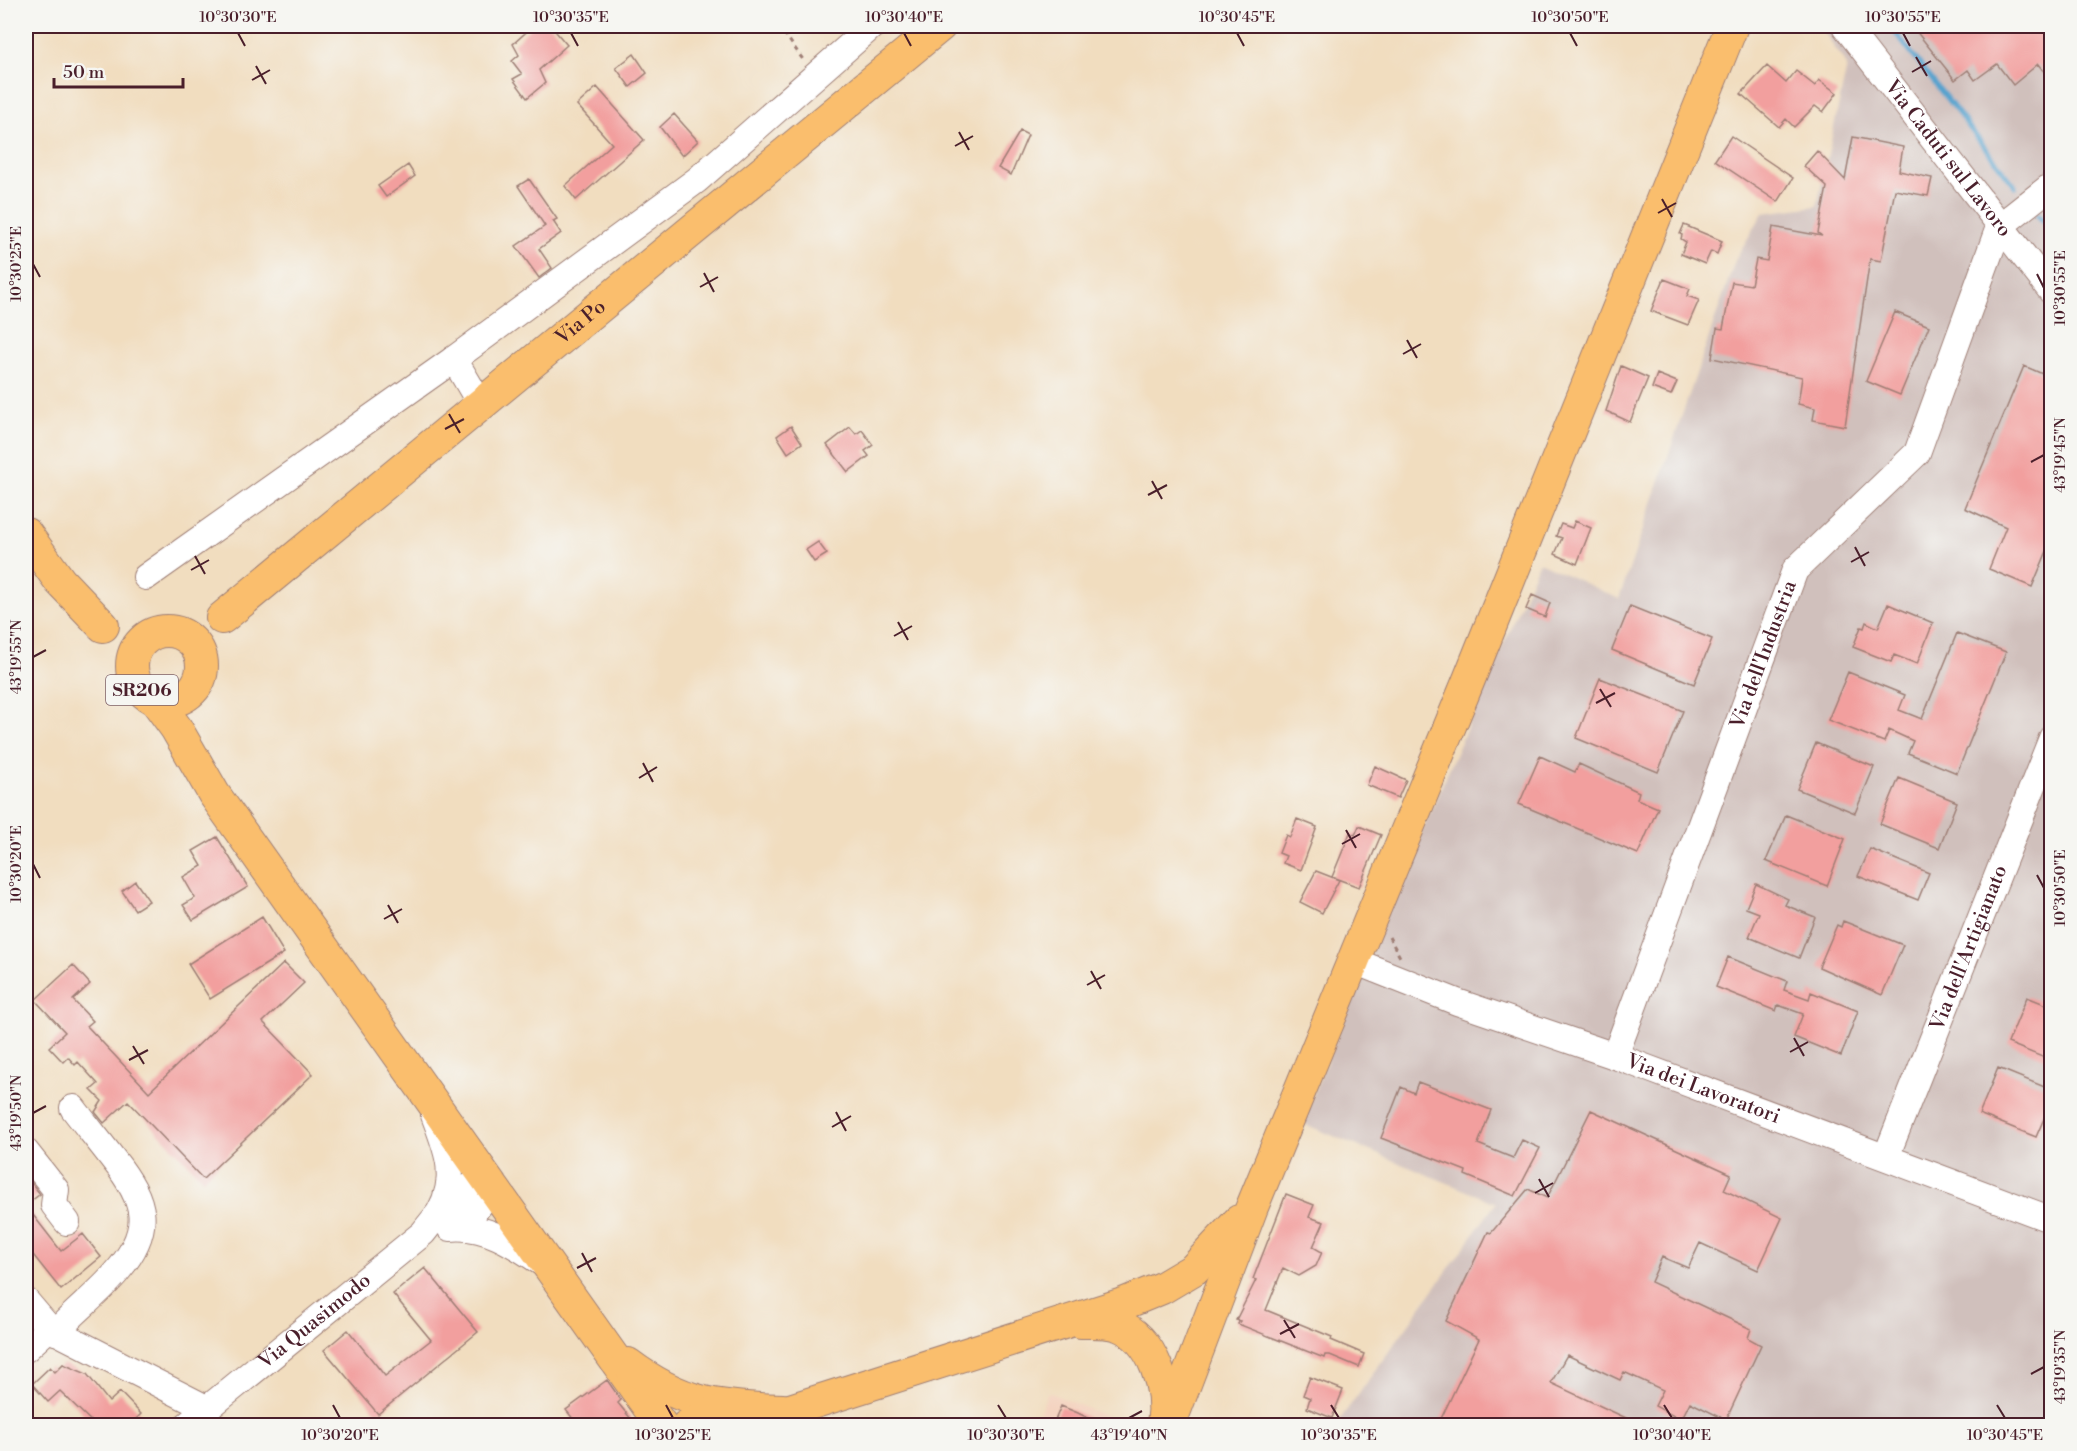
<svg xmlns="http://www.w3.org/2000/svg" width="2077" height="1451" font-family="'Libre Bodoni',serif">
  <rect width="100%" height="100%" fill="#f6f6f2"/>
  <filter id="ink" filterUnits="userSpaceOnUse"><feTurbulence type="fractalNoise" baseFrequency=".0167" numOctaves="2"/><feDisplacementMap in="SourceGraphic" scale="12" xChannelSelector="R" yChannelSelector="G"/><feConvolveMatrix kernelMatrix="1 2 1 2 8 2 1 2 1" color-interpolation-filters="sRGB"/></filter>
  <filter id="wash" filterUnits="userSpaceOnUse"><feTurbulence type="fractalNoise" baseFrequency=".008" numOctaves="4" result="noise"/><feDisplacementMap in="SourceGraphic" scale="24" xChannelSelector="R" yChannelSelector="G"/><feGaussianBlur stdDeviation="1.35" result="paint"/><feColorMatrix in="noise" values="0 0 0 0 0 0 0 0 0 0 0 0 0 0 0 0 0 1.4 0 .05"/><feComposite in="paint" operator="in"/></filter>
  <g filter="url(#wash)">
    <rect width="100%" height="100%" fill="#f1ddbf"/>
    <path fill="#f4d3c0" d="M1048 1392 1126 1425 1034 1426Z"/>
    <path fill="#d0c0bc" d="M1820 26H2051V1425H1336L1496 1203 1302 1123 1394 896 1539 562 1619 599 1736 258 1763 213 1817 206 1847 66Z"/>
    <g fill="none" stroke-linecap="round" stroke-linejoin="round">
      <path stroke="#55a2ce" stroke-width="5" d="M1890 26 2015 186
        M2038 215 2052 233"/>
    </g>
    <g id="blocks">
      <path fill="#f29f9e" d="M533 26H551L567 45 539 70 545 83 527 98 513 79 522 74 512 61 519 55 513 44Z
        M1912 26H2052V82L2038 64 2013 85 1997 64 1975 80 1968 70 1955 80Z
        M634 54 647 73 630 87 616 68Z
        M1767 66 1786 83 1796 71 1815 86 1819 80 1837 93 1823 112 1815 106 1794 127 1786 119 1779 127 1741 94Z
        M597 87 644 140 576 200 565 186 612 144 577 105Z
        M674 114 698 141 682 156 660 127Z
        M1020 131 1028 135 1011 175 998 168Z
        M1731 136 1793 178 1778 202 1715 160Z
        M1853 137 1903 147 1899 171 1932 178 1928 196 1895 190 1881 261 1870 259 1845 426 1813 420 1815 408 1798 404 1802 377 1712 358 1717 328 1723 329 1732 282 1751 285 1756 259 1767 261 1773 227 1822 236 1818 233 1827 187 1804 166 1817 151 1845 180Z
        M408 165 415 176 386 197 378 186Z
        M529 179 557 219 553 221 561 233 539 249 552 268 539 278 516 246 545 226 518 186Z
        M1684 225 1722 241 1717 254 1711 251 1705 264 1681 254 1686 242 1681 239 1682 235 1680 234Z
        M1664 279 1690 289 1687 296 1699 300 1688 325 1651 311Z
        M1895 312 1929 326 1900 395 1866 381Z
        M1621 366 1648 378 1630 422 1606 411Z
        M2024 366 2052 378V539L2032 587 1989 569 2006 527 1965 508Z
        M1657 374 1677 382 1671 395 1652 388Z
        M791 426 802 443 788 453 777 436Z
        M850 427 856 434 862 430 873 445 865 451 869 456 848 472 827 445Z
        M1575 521 1591 528 1577 564 1555 554 1562 538 1556 536 1561 524 1572 528Z
        M818 542 827 554 814 562 806 550Z
        M1532 595 1550 603 1545 617 1526 609Z
        M1888 604 1933 623 1917 664 1894 655 1891 662 1853 647 1861 627 1864 628 1866 622 1878 628Z
        M1630 606 1712 639 1694 684 1612 650Z
        M1957 633 2006 652 1957 773 1908 753 1913 741 1889 730 1884 742 1828 720 1848 672 1905 695 1899 710 1922 719Z
        M1600 678 1683 711 1658 772 1576 738Z
        M1816 743 1874 767 1855 813 1797 789Z
        M1540 756 1575 772 1579 764 1639 792 1637 799 1658 808 1638 854 1519 804Z
        M1375 766 1406 780 1398 798 1367 785Z
        M1899 778 1957 802 1939 848 1880 824Z
        M1786 815 1845 839 1827 886 1766 861Z
        M1297 819 1317 827 1301 870 1283 863 1286 856 1279 853 1286 835 1290 837Z
        M1359 826 1381 835 1359 887 1332 877 1350 833 1355 835Z
        M217 837 248 887 193 920 183 905 195 898 183 877 202 866 193 851Z
        M1870 849 1929 873 1918 900 1858 876Z
        M1316 871 1339 880 1322 913 1300 902Z
        M135 881 149 901 135 910 122 891Z
        M1756 884 1788 899 1785 905 1815 917 1799 958 1749 937 1759 913 1746 908Z
        M262 917 284 953 210 999 188 964Z
        M1843 921 1903 945 1882 995 1819 967 1837 925 1841 927Z
        M1728 957 1787 981 1784 990 1809 999 1811 992 1858 1011 1841 1056 1794 1037 1803 1014 1778 1005 1776 1011 1716 987Z
        M284 963 304 983 263 1022 313 1074 203 1179 128 1101 104 1123 95 1112 102 1101 91 1090 98 1084 78 1062 75 1065 68 1057 63 1062 49 1047 65 1032 35 1000 73 965 90 984 73 1000 93 1021 87 1026 149 1092Z
        M2027 997 2052 1007V1061L2008 1043Z
        M1998 1068 2052 1090V1100L2036 1137 1979 1114Z
        M1418 1082 1491 1110 1478 1144 1513 1158 1522 1140 1540 1148 1515 1196 1465 1175 1466 1171 1381 1138 1401 1087 1414 1093Z
        M1591 1110 1731 1174 1724 1190 1782 1218 1758 1270 1700 1243 1688 1268 1662 1257 1651 1282 1751 1329 1748 1338 1761 1345 1726 1420 1690 1402 1681 1420 1655 1406 1663 1390 1624 1372 1620 1380 1567 1355 1551 1383 1641 1425H1438L1479 1339 1446 1321 1488 1232 1491 1233 1528 1189 1547 1198Z
        M26 1176 40 1194 26 1205Z
        M1286 1194 1314 1205 1309 1217 1324 1222 1313 1247 1322 1252 1316 1266 1299 1276 1283 1268 1266 1310 1332 1337 1331 1340 1364 1354 1359 1367 1330 1355H1325L1324 1358 1238 1324 1240 1321 1236 1320 1256 1280 1253 1279Z
        M26 1206 61 1251 83 1234 101 1257 61 1290 26 1246Z
        M425 1268 478 1332 378 1414 324 1350 348 1330 385 1376 431 1340 393 1294Z
        M63 1364 87 1374 109 1402 120 1392 141 1414 130 1425H95L60 1391 48 1402 32 1384 50 1367 55 1372Z
        M1310 1377 1343 1390 1332 1418 1307 1408 1310 1398 1303 1395Z
        M607 1380 621 1400 618 1403 636 1425H578L566 1410Z
        M1061 1406 1078 1413 1102 1425H1053Z"/>
    </g>
  </g>
  <g filter="url(#ink)">
    <use href="#blocks" fill-opacity="0" stroke="#9e7e75" stroke-width="1.5"/>
    <g fill="none" stroke-linecap="round" stroke-linejoin="round">
      <defs>
        <g id="minor">
          <path id="s1" d="M1845 26 2052 292"/>
          <path d="M481 405 454 359 697 180 872 26"/>
          <path d="M146 577 454 359"/>
          <path id="s2" d="M1354 961 1457 1002 1615 1056 2052 1220"/>
          <path id="s3" d="M1615 1056 1795 570 1917 453 1999 227 2052 185"/>
          <path d="M434 1115C447 1150 459 1176 440 1211"/>
          <path d="M26 1152 56 1190 54 1205 67 1222"/>
          <path id="s4" d="M1886 1157 2052 738"/>
          <path d="M450 1228C485 1224 514 1244 542 1263"/>
          <path d="M26 1301 49 1328 208 1409"/>
          <path d="M56 1332C75 1311 98 1294 116 1273 154 1229 147 1202 113 1159 100 1142 86 1125 73 1108"/>
          <path d="M26 1349 49 1328"/>
          <path id="s5" d="M186 1426 423 1233C435 1218 452 1194 471 1186 476 1183 485 1184 490 1184 482 1206 473 1216 451 1227"/>
        </g>
        <g id="major">
          <path d="M26 534 60 581 103 626"/>
          <path id="s6" d="M222 618 940 26"/>
          <circle cx="167" cy="666" r="35"/>
          <path d="M155 699 176 728 214 794 662 1426"/>
          <path d="M1081 1322C1094 1322 1106 1321 1118 1325 1154 1339 1169 1390 1163 1425"/>
          <path d="M628 1364C681 1404 718 1408 783 1410"/>
          <path d="M687 1426 704 1416 729 1409"/>
          <path d="M756 1426 787 1411 1123 1304 1162 1288 1194 1269 1239 1221"/>
          <path d="M1169 1426 1252 1207 1468 682 1732 26"/>
        </g>
      </defs>
      <use href="#minor" stroke="#9e7e75" stroke-width="28"/>
      <use href="#major" stroke="#9e7e75" stroke-width="34"/>
      <path stroke="#9e7e75" stroke-width="3" stroke-dasharray="4.5 4.5" stroke-linecap="butt" d="M779 26 804 61
        M1389 937 1400 957"/>
      <use href="#minor" stroke="#fff" stroke-width="26"/>
      <use href="#major" stroke="#fabe6d" stroke-width="32"/>
    </g>
  </g>
  <path fill="none" stroke="#4a1f2b" stroke-width="2" d="M238 33 245 46M571 33 578 46M904 33 911 46M1237 33 1244 46M1570 33 1577 46M1903 33 1910 46M1916 57 1927 76M256 66 266 84M1912 72 1931 61M252 80 270 70M959 132 969 150M955 146 973 136M1662 199 1672 217M1658 213 1676 203M33 264 40 277M704 273 714 292M2037 274 2044 288M700 287 718 277M1407 340 1417 358M1403 354 1421 344M449 414 460 433M445 429 464 419M2031 462 2044 455M1152 481 1162 499M1148 495 1167 485M1855 547 1865 566M195 556 205 574M1851 562 1869 552M191 570 209 560M898 622 908 640M894 636 912 626M33 657 46 650M1600 689 1611 707M1596 703 1615 693M643 763 653 782M639 778 657 767M1346 830 1356 848M1342 844 1360 834M33 864 40 878M2037 875 2044 888M388 905 398 923M384 919 402 909M1091 971 1101 989M1087 985 1105 975M1794 1038 1804 1056M133 1046 144 1064M1790 1052 1808 1042M129 1060 148 1050M836 1112 846 1131M33 1113 46 1106M832 1127 851 1116M1539 1179 1549 1197M1535 1193 1553 1183M582 1253 592 1272M577 1268 596 1258M1284 1320 1295 1338M1280 1334 1299 1324M2031 1374 2044 1367M333 1405 340 1418M666 1405 673 1418M998 1405 1006 1418M1331 1405 1339 1418M1664 1405 1672 1418M1997 1405 2005 1418M1129 1418 1142 1411"/>
  <g text-anchor="middle" dominant-baseline="central" stroke-width="6" stroke-linejoin="round" paint-order="stroke">
    <rect fill="#f6f6f2" stroke="#7e6067" stroke-width="1.5" x="106" y="675" width="72" height="30" rx="4.5"/>
    <g font-size="18" font-weight="bold" fill="#4a1f2b">
      <text x="142" y="690">SR206</text>
    </g>
    <g font-size="20" fill="#4a1f2b" stroke="#f6f6f2">
      <text stroke="none"><textPath href="#s1" startOffset="168">Via Caduti sul Lavoro</textPath></text>
      <text stroke="none"><textPath href="#s6" startOffset="465">Via Po</textPath></text>
      <text stroke="none"><textPath href="#s3" startOffset="428">Via dell'Industria</textPath></text>
      <text stroke="none"><textPath href="#s4" startOffset="225">Via dell'Artigianato</textPath></text>
      <text stroke="none"><textPath href="#s2" startOffset="372">Via dei Lavoratori</textPath></text>
      <text stroke="none"><textPath href="#s5" startOffset="166">Via Quasimodo</textPath></text>
    </g>
  </g>
  <rect width="2077" height="1451" fill="none" stroke="#f6f6f2" stroke-width="66"/>
  <path d="M54 78v9h129v-9" fill="none" stroke="#4a1f2b" stroke-width="3"/>
  <text x="63" y="78" font-size="18" fill="#4a1f2b" stroke="#f6f6f2" stroke-width="4.5" paint-order="stroke">50 m</text>
  <rect x="33" y="33" width="2011" height="1385" fill="none" stroke="#4a1f2b" stroke-width="2"/>
  <g font-size="15" text-anchor="middle" fill="#4a1f2b">
    <text x="238" y="22">10°30'30"E</text>
    <text x="571" y="22">10°30'35"E</text>
    <text x="904" y="22">10°30'40"E</text>
    <text x="1237" y="22">10°30'45"E</text>
    <text x="1570" y="22">10°30'50"E</text>
    <text x="1903" y="22">10°30'55"E</text>
    <text transform="translate(16 264) rotate(-90)" y="5">10°30'25"E</text>
    <text transform="translate(2060 288) rotate(-90)" y="5">10°30'55"E</text>
    <text transform="translate(2060 455) rotate(-90)" y="5">43°19'45"N</text>
    <text transform="translate(16 657) rotate(-90)" y="5">43°19'55"N</text>
    <text transform="translate(16 864) rotate(-90)" y="5">10°30'20"E</text>
    <text transform="translate(2060 888) rotate(-90)" y="5">10°30'50"E</text>
    <text transform="translate(16 1113) rotate(-90)" y="5">43°19'50"N</text>
    <text transform="translate(2060 1367) rotate(-90)" y="5">43°19'35"N</text>
    <text x="340" y="1440">10°30'20"E</text>
    <text x="673" y="1440">10°30'25"E</text>
    <text x="1006" y="1440">10°30'30"E</text>
    <text x="1129" y="1440">43°19'40"N</text>
    <text x="1339" y="1440">10°30'35"E</text>
    <text x="1672" y="1440">10°30'40"E</text>
    <text x="2005" y="1440">10°30'45"E</text>
  </g>
</svg>
